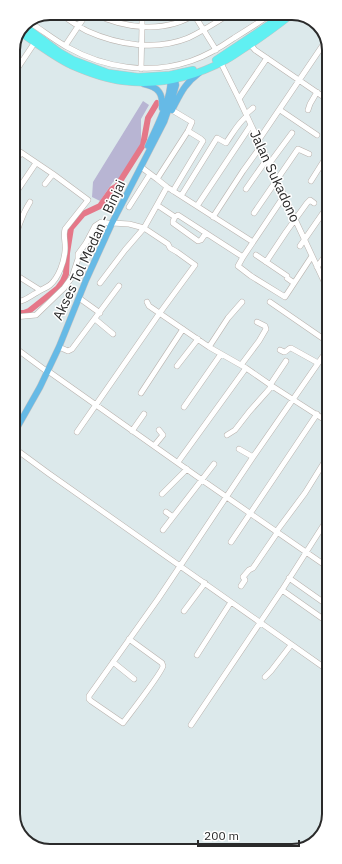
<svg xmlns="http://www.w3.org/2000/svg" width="342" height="864" font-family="'IBM Plex Sans',sans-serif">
  <rect width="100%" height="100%" fill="#dce9eb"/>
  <path fill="#b8b5d3" d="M143 101 149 105 141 119V146L119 178 113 182 100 201 92 197 93 182Z"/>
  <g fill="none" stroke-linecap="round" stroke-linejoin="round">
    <path stroke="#e57788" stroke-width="6" d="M14 313H24L29 311 58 288 63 281 66 274 67 253 71 228 83 214 100 206 112 189 117 186 143 145 148 118 157 103"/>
    <defs>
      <path id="minor" d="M59 13C68 19 77 26 87 31 118 45 156 51 188 38 203 31 217 22 231 13
        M93 13C125 29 166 34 197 13
        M193 13 216 50
        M29 22C42 30 54 40 67 47 104 68 150 75 191 61 206 56 221 47 234 38 247 30 260 22 272 13
        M250 44 255 50 328 100
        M65 46 87 13
        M221 63 239 99 328 290
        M141 69 142 27V13
        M13 75 35 42
        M239 99 267 58
        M172 110 192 122 188 131 157 179 167 187 253 242
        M280 110 317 135
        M308 110 310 104 317 92
        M246 114 253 108
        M258 141 327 39
        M13 147 53 174 88 200 65 229C63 236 66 243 65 251 64 262 59 277 50 285 46 288 40 290 36 293 28 298 22 302 13 303
        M13 164 21 153
        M269 164 292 133
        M141 167 157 179
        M311 181 328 154
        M45 184 53 174
        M246 189 267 159
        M173 191 203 141 201 139 188 131
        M181 196 217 138 226 143C233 133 238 123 247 116
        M284 196 243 257 238 266 251 276 285 297 312 256
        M13 197 36 163
        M157 205 175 217 178 215 243 257
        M197 206 251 125
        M129 207 150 174
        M254 213 298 149 309 154
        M175 217 173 221V223L198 241 201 240 206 233
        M213 217 243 171 261 146
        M300 246 325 210V206L328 201
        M13 247C17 231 21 216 30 202
        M256 255 287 276V278L294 283
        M266 262 286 232 307 203 310 200 314 203
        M317 267 328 252
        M13 273 40 290
        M100 283 125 250 144 228 157 205 167 187
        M79 298 100 313
        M147 302 149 306 209 347 246 368 272 386 328 422
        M270 302 328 342
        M14 317 36 315 64 288 72 277 78 259V254L86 243 95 226 101 222 108 223
        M95 319 113 334
        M14 347 45 370
        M59 347 68 351 72 349 119 286
        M209 347 228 318 242 302
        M280 350 284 352C287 352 288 348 291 348L318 363
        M241 365 259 341 266 329 265 326 257 322
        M177 366 198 339
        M48 371 202 480 329 568
        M270 385 286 361
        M141 393 183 329
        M184 407 221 354
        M322 417 328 407
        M132 431 144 414
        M77 432 159 314 195 265 177 252 170 248 168 244 144 228 129 224 112 223
        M227 435 235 430 249 412 272 386
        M154 446 163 435 159 430
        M14 448 48 473 329 671
        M239 449 253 457
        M178 462 246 368
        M162 494 187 469
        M166 512 173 517 214 464
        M321 529 329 534
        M163 530 173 517
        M276 532 305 493 328 456
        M231 542 317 414
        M289 578 323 602
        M241 586 245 580 243 577 249 570 253 568 277 533
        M282 590 326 621
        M184 611 205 583
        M129 639 162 663C162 664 163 665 163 666 163 671 129 715 123 723L91 701 89 699V696L158 599 253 457 328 349
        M197 655 231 602
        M113 662 134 679
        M265 677 271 671 291 645
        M191 725 282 590 328 518"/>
      <path id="major" d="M144 84C159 87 163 94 162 108
        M172 110C180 95 184 84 199 73
        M148 146C156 128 174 95 170 75
        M14 433 40 387 59 347 86 280 112 223 164 122 172 99 176 85 174 75"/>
      <path id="highway" d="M23 25 59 52 73 60 108 73 138 77 170 75 193 70
        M20 32C36 43 54 57 71 65 87 72 106 79 123 81 158 86 194 77 226 60 235 55 244 48 254 42 267 33 280 24 293 13
        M216 60 276 20 285 13"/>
    </defs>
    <use href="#minor" stroke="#b9b2ad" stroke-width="6"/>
    <use href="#major" stroke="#c3c3c3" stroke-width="7"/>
    <use href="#highway" stroke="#c3c3c3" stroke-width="8"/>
    <use href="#minor" stroke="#fff" stroke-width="5"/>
    <use href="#major" stroke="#66bae6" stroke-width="6"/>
    <use href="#highway" stroke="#60f0f2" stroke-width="7"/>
  </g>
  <g text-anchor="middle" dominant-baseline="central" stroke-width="3" stroke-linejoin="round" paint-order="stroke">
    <g font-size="14" fill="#2a2a2a" stroke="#fff">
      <text transform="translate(275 176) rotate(65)">Jalan Sukadono</text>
      <text transform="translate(89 250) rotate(-65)">Akses Tol Medan - Binjai</text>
    </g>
  </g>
  <path d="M0 0H342V864H0ZM50 20H292A30 30 0 0 1 322 50V814A30 30 0 0 1 292 844H50A30 30 0 0 1 20 814V50A30 30 0 0 1 50 20Z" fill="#fff" fill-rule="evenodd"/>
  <path fill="none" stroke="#2a2a2a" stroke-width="2" d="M50 20H292A30 30 0 0 1 322 50V814A30 30 0 0 1 292 844H50A30 30 0 0 1 20 814V50A30 30 0 0 1 50 20Z"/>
  <path d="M198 840v6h101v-6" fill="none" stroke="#2a2a2a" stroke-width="2"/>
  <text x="204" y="840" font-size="12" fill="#2a2a2a" stroke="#ffffff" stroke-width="3" paint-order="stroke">200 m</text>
</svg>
